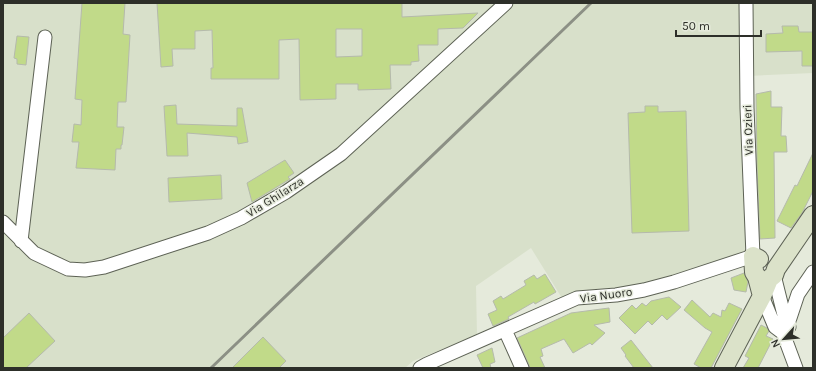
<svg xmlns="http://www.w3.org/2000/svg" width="816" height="371" font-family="Karla,sans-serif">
  <rect width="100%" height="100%" fill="#e5eadb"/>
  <path fill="#d8e0ca" d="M3 3H813V73L747 76 753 256 565 303 531 248 476 286 477 335 413 361 405 368H3Z"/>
  <path fill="#c1da89" stroke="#b5baac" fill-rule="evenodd" d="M82 3H125L123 34 130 35 126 102H118L117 127H124L122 145H121V149H116L115 170 76 168 79 142H72L74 124 81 125 82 100 75 99Z
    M157 3H402V17L478 13 463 28 438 29V45H418L419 61 411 62V65H390L391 89 358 90V84H336V99L300 100 299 39 279 40V79H211V68H213L212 30 195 31V49H172L173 66 161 67ZM336 29H362V56L336 57Z
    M782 26H798L799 32H813V66H802V51L766 52V34L783 33Z
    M17 36 29 37 26 65 17 64V59L14 58Z
    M771 91V107H782L781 136H786L787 152H774L775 238 760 239 757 167 756 94Z
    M176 105 177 124 237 126V108H242L248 142 238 144 237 137 187 133 188 156H167L164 106Z
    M645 106H658V112L686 111 689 231 632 233 628 113 645 112Z
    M813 153V191L802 213 791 228 777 221 795 185 797 186Z
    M285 160 294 173 288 177 290 179 252 202 247 183Z
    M221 175 222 199 169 202 168 178Z
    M744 273 748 282 746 292 734 290 731 278Z
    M545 274 556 292 535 304 534 302 508 317 509 319 493 326 488 314 497 310 493 301 501 296 503 299 526 285 524 281 534 275 537 279Z
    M669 297 681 307 667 320 662 315 652 325 648 321 635 334 619 318 632 305 636 309 642 303 646 306 651 301Z
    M692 300 710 317 713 313 721 317 722 310 725 311 729 303 742 309 711 368H701L694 364 712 332 705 328 684 310Z
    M609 308 610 322 594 325 605 333 592 345 590 343 573 353 564 339 541 349 543 356 540 357 545 368H530L529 365 517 338 571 313Z
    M29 313 55 341 26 368H3V338Z
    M761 325 767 328 769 331 766 336 773 339 758 368H743L749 358 745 356Z
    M263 337 286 361 279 368H232Z
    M631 340 653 368H634L625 356 626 355 621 348Z
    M492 348 495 362 490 364 491 368H483L477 355Z"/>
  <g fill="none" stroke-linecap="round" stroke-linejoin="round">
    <defs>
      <path id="street" d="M3 222 34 253 68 269 85 270 104 267 208 233 241 218 286 192 341 154 506 3
        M21 241 45 37
        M774 275 784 315 783 333 796 368
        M762 296 775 327 783 333
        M789 327 788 324 798 294 813 272
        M505 330 522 368
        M420 368 427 364 577 298 616 295 644 290 674 282 753 256 747 108 746 3"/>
      <path id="secondary" d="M759 259 753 256 754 272 757 277 762 296
        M724 368 762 296 769 279 774 275 776 269 813 215"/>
    </defs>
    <use href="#street" stroke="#5d6255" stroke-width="15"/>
    <use href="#secondary" stroke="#5d6255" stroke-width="20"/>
    <use href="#street" stroke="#fff" stroke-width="13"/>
    <use href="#secondary" stroke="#dbe2c9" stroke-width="18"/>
    <path stroke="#8c9085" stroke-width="3" d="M211 368 591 3"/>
  </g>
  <g text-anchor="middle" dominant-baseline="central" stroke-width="3" stroke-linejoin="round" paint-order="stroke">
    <g font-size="12" fill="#2d2f29" stroke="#e5eadb">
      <text transform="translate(748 130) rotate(-92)">Via Ozieri</text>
      <text transform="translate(275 197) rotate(-32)">Via Ghilarza</text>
      <text transform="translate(606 295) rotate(-8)">Via Nuoro</text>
    </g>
  </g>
  <rect width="816" height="371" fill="none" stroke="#2d2f29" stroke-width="8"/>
  <g transform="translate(784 339) rotate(243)" stroke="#e5eadb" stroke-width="3" paint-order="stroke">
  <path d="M0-3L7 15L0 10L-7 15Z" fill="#2d2f29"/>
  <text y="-6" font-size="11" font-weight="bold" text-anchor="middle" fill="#2d2f29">N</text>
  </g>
  <path d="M676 30v6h85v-6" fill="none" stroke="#2d2f29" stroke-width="2"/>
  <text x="682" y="30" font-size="12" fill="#2d2f29" stroke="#e5eadb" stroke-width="3" paint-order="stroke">50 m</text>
</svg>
